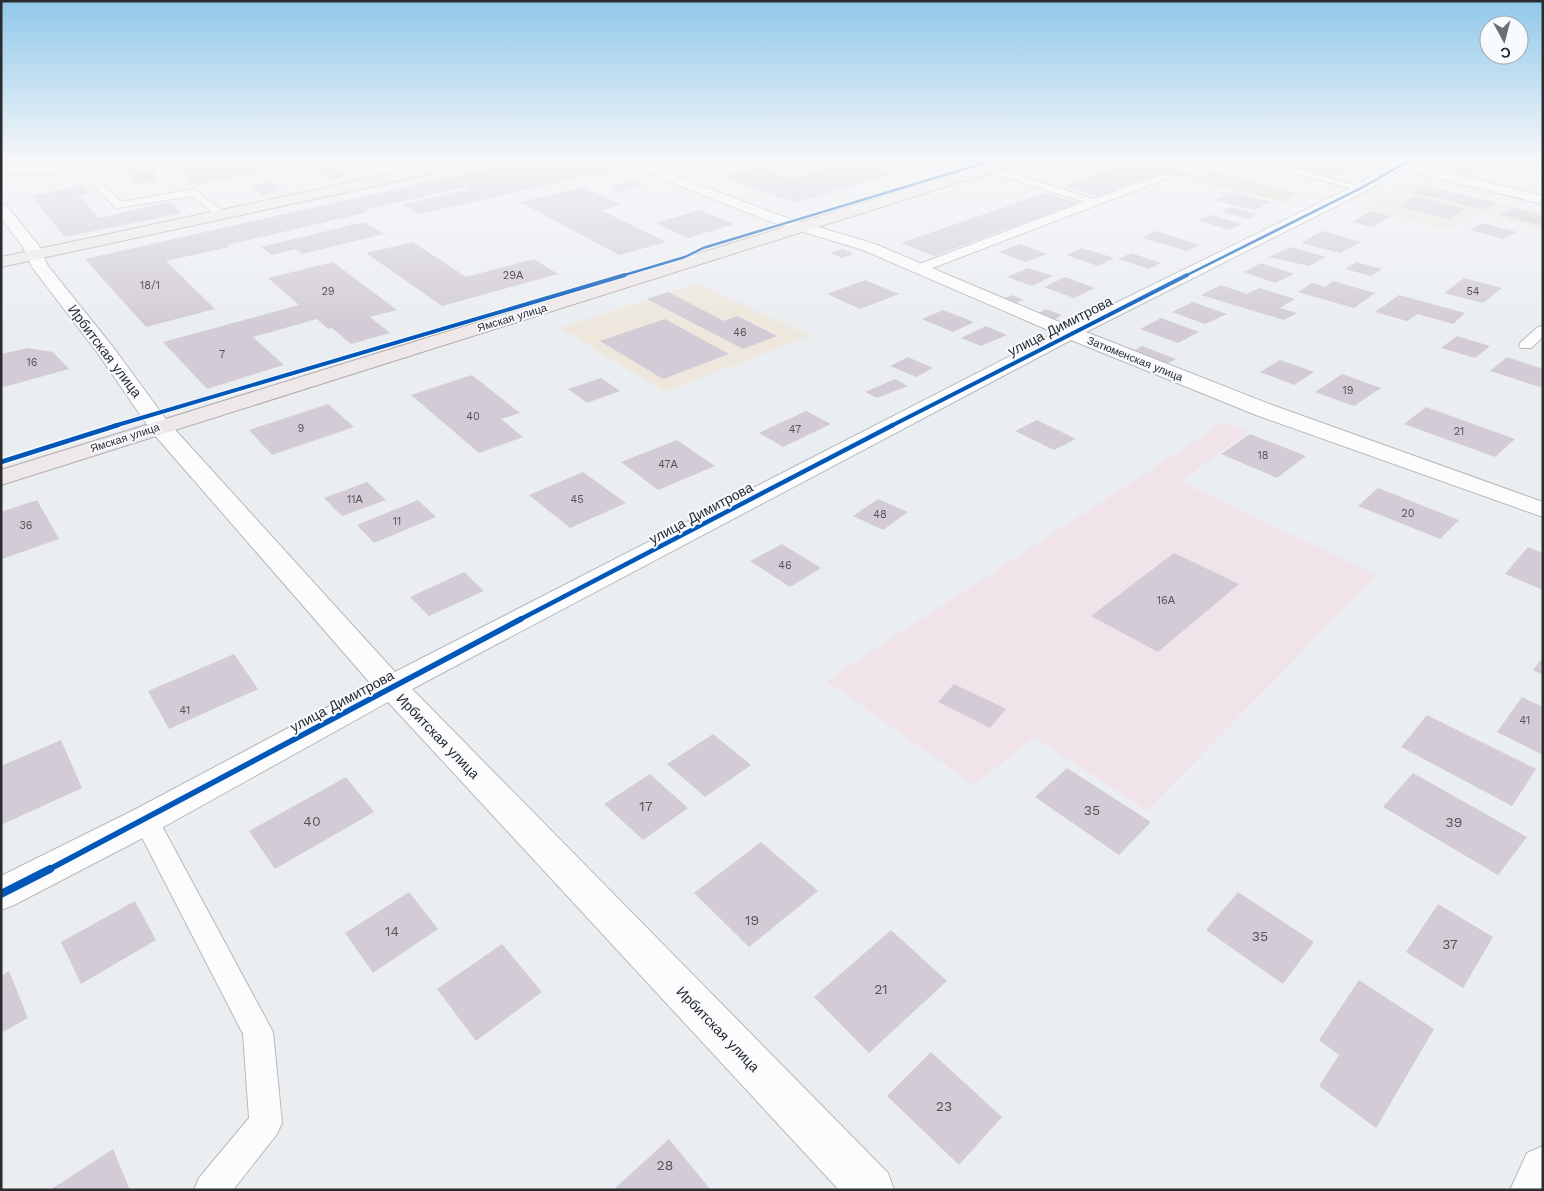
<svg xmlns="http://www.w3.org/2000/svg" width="1544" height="1191" font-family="'Work Sans',sans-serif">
  <rect width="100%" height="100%" fill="#ebeef1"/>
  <path fill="#ede7dd" d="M1411 182 1543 213V229L1480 214 1449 230 1362 208Z
    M698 283 809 336 664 392 561 328Z"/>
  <path fill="#f0e4ea" d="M1224 422 1249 431 1181 482 1377 575 1147 811 1034 737 974 785 826 681Z"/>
  <path fill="#d7dbc3" d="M1215 171 1298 194 1283 202 1190 179Z"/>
  <path fill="#d3ccd6" d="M79 158H102L99 162 74 163Z
    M239 158H248L263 172 194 184 180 169Z
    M360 158H406V159L371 165Z
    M535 158H583L611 170 420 214 403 204 470 189 465 187 364 210 368 212 227 245 229 247 166 261 215 309 146 327 85 259Z
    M733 158 745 163 713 171 679 159Z
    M800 158 773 166 752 159V158Z
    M1143 158 1200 159 1098 196 1064 186Z
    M1264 158H1312L1354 169 1333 177Z
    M1477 158H1502L1494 163Z
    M857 160 893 173 795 203 723 176 760 167 791 179Z
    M1457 162 1484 168 1473 173 1447 167Z
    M337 168 349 176 329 180 318 171Z
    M1175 170 1190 175 1181 177 1166 173Z
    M156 171 155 181 131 184 132 173Z
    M635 180 645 185 618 192 608 186Z
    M273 182 284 190 261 195 251 186Z
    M82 186 89 193 79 195 99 218 170 202 182 213 65 237 31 196Z
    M1423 186 1497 203 1485 210 1411 192Z
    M582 187 621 205 601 210 666 242 619 255 520 202Z
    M1233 192 1271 202 1254 210 1215 200Z
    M1045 193 1078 203 934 256 901 243Z
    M1416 196 1467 209 1448 219 1397 206Z
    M1231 207 1257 214 1248 219 1221 212Z
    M1514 208 1543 216V226L1500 215Z
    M700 210 734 224 688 238 655 223Z
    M1371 211 1391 216 1372 227 1352 222Z
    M1210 215 1242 224 1230 230 1197 220Z
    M364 222 384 234 302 254 295 249 272 255 261 247Z
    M1483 223 1517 232 1503 239 1470 230Z
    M1155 231 1200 245 1187 251 1142 238Z
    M1322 231 1361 242 1340 253 1301 243Z
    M413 242 466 277 534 259 558 274 442 306 366 253Z
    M1020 244 1047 254 1025 262 999 252Z
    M1290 247 1326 257 1309 266 1269 257Z
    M1082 248 1114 258 1098 266 1066 255Z
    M843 249 854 254 842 258 830 253Z
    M1131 253 1161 263 1149 269 1118 259Z
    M333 262 397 310 370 317 390 333 351 344 332 328 328 329 317 319 253 337 284 365 207 389 163 342 299 305 268 278Z
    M1356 262 1382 269 1371 276 1345 269Z
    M1261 263 1294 274 1275 283 1244 272Z
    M1028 268 1053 276 1032 286 1007 277Z
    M1065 277 1095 288 1074 298 1044 287Z
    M1464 278 1502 288 1483 303 1444 293Z
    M865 280 899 294 860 309 827 294Z
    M1333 281 1375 293 1354 308 1298 292 1312 283 1325 287Z
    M1221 285 1247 294 1259 288 1295 299 1280 308 1297 313 1284 320 1201 295Z
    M668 292 724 321 737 316 777 336 743 349 647 299Z
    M1012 295 1024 300 1016 303 1004 299Z
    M1399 295 1465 313 1453 324 1418 314 1407 321 1375 312Z
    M1193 302 1227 314 1205 324 1172 312Z
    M1046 309 1062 315 1055 319 1039 313Z
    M943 310 974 322 953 332 922 319Z
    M1161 318 1199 332 1178 343 1140 329Z
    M665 319 729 354 663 379 600 341Z
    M986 326 1007 335 981 346 961 338Z
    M1457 336 1490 346 1475 358 1441 348Z
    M1142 346 1176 359 1167 364 1133 351Z
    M28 348 53 352 69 369 4 387 1 383V354Z
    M908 357 933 368 916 377 890 366Z
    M1507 357 1543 369V388L1490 371Z
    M1280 360 1314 372 1294 385 1260 372Z
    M1342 374 1381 388 1354 406 1315 392Z
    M472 375 520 413 501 419 523 437 479 453 411 395Z
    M601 378 620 391 587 403 568 389Z
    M895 379 908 386 877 398 865 392Z
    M328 404 354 427 272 455 249 430Z
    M1426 407 1515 439 1495 457 1404 424Z
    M806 411 831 424 783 447 759 433Z
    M1037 420 1076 439 1054 450 1015 431Z
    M1250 434 1306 456 1277 478 1221 454Z
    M677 440 715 466 658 490 621 462Z
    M583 472 626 503 570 528 529 495Z
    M367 482 386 500 342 516 324 498Z
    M1378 488 1459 520 1440 539 1358 506Z
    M878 499 908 512 883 530 853 516Z
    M37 500 59 539 2 559 1 512Z
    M418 500 436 517 374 543 357 525Z
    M782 544 821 568 790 587 750 561Z
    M1528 547 1543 553V590L1505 574Z
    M1174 553 1239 584 1158 652 1091 616Z
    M464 572 484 591 429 616 410 597Z
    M234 654 258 689 169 729 148 691Z
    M1543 657V675L1533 670Z
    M954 684 1006 709 990 728 938 702Z
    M1522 697 1543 707V755L1497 732Z
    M1427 715 1536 769 1512 806 1401 747Z
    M713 734 751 765 705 797 667 764Z
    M61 740 82 788 1 825V766Z
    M1067 768 1151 822 1119 855 1035 797Z
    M1413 773 1527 837 1498 875 1383 807Z
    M650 774 688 808 643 840 604 804Z
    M346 777 374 812 275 869 249 831Z
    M761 842 818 891 749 947 694 893Z
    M409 892 438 929 373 973 345 933Z
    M1238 892 1314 942 1283 984 1206 930Z
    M135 901 156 940 81 984 61 942Z
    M1438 904 1493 937 1463 988 1406 952Z
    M891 930 947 981 869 1053 814 997Z
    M502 944 542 992 476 1041 437 989Z
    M9 971 28 1018 1 1033V976Z
    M1359 980 1434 1029 1376 1128 1319 1086 1339 1055 1319 1040Z
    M931 1052 1002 1117 959 1165 887 1096Z
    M669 1139 711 1190H613Z
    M113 1149 130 1190H50Z"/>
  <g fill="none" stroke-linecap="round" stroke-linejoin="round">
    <defs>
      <path id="lane" d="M1 158 6 161 8 171 3 174Z
        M905 158H921L970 176 961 178Z
        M1208 158H1223L1188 173 1179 171Z
        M1237 158H1255L1366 188 1361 191Z
        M985 167H991L1094 199 1164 174 1173 176 922 272H914L912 269 914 266 1084 202 985 171Z
        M96 179 122 202 194 189 225 213 220 216 216 215 192 196 116 208 91 182Z
        M1543 326V337L1531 348H1521L1519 345 1521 342 1538 327Z
        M146 810 155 813 273 1032 282 1123 277 1134 233 1190H194L199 1178 249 1118 243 1034 133 820 137 813Z"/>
      <path id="street" d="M148 158H187L181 162 121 170 1 175V167L121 162Z
        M611 158H630L781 216 875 244 1069 326 1356 185 1404 158H1420L1366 191 1086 332 1272 405 1543 502V517L1256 415 1071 340 412 689 888 1173 894 1190H839L388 702 158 830 14 905 1 910V876L134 810 371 684 152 432 99 355 32 267 23 247 1 218V204L6 205 39 246 48 266 113 347 168 422 395 672 1055 333 863 250 771 222Z
        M1543 1146V1190H1510L1527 1153Z"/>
      <path id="secondary" d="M1365 158H1389L1543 196V204L1366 161Z"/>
      <path id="primary" d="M464 158H491L485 162 1 267V257Z
        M1007 158H1028L1027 161 1 485V470Z"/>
    </defs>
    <use href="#lane" stroke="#b7b9bb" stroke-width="2"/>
    <use href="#street" stroke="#b7b9bb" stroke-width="2"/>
    <use href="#secondary" stroke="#b7b9bb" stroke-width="2"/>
    <use href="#primary" stroke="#b3abad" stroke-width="2"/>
    <use href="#lane" fill="#fcfcfd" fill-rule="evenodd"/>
    <use href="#street" fill="#fcfcfd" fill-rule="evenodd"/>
    <use href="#secondary" fill="#fcfcfd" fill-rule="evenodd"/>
    <use href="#primary" fill="#eee8e9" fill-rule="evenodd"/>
    <defs>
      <path id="cycleway-far4" d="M621 276 685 257 703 248 1001 158
        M1185 276 1361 188 1414 158"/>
      <path id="cycleway-far3" d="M114 426 625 275
        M891 426 1187 275"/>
      <path id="cycleway-far2" d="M1 462 118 425
        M519 620 893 425"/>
      <path id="cycleway-far1" d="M48 870 521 619"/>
      <path id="cycleway" d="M1 894 50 869"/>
    </defs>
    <use href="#cycleway-far4" stroke="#f7faff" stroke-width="4.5"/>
    <use href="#cycleway-far3" stroke="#f7faff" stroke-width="6"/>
    <use href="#cycleway-far2" stroke="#f7faff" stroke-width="8"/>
    <use href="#cycleway-far1" stroke="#f7faff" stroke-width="9"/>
    <use href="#cycleway" stroke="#f7faff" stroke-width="11"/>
    <use href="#cycleway-far4" stroke="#0057b8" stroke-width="2.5"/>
    <use href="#cycleway-far3" stroke="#0057b8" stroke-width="4"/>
    <use href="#cycleway-far2" stroke="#0057b8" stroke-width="4.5"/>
    <use href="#cycleway-far1" stroke="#0057b8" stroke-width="5.5"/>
    <use href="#cycleway" stroke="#0057b8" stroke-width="8"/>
  </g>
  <linearGradient id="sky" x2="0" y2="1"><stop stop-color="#90c8ea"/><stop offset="0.49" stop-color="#f6f7f9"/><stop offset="1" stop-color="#f6f7f9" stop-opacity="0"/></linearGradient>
  <rect width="1544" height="325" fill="url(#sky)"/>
  <g text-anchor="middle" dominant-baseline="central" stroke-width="4" stroke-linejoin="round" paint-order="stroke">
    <g font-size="11" fill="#545358">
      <text x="513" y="275">29А</text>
      <text x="150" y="285">18/1</text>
      <text x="328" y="291">29</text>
      <text x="1473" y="291">54</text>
      <text x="740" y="332">46</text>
      <text x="222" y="354">7</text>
      <text x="32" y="362">16</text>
      <text x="1348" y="390">19</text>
      <text x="473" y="416">40</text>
      <text x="301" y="428">9</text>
      <text x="795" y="429">47</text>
      <text x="1459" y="431">21</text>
      <text x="1263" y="455">18</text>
      <text x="668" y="464">47А</text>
      <text x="355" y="499">11А</text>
      <text x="577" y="499">45</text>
      <text x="1408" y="513">20</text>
      <text x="880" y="514">48</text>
      <text x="397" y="521">11</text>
      <text x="26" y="525">36</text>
      <text x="785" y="565">46</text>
      <text x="1166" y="600">16А</text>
      <text x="185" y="710">41</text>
      <text x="1525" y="720">41</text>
    </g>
    <g font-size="11" fill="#2a2b2e" stroke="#f7faff">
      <text transform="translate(512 318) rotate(-17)">Ямская улица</text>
      <text transform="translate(1135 359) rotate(22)">Затюменская улица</text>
      <text transform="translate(125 438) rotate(-18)">Ямская улица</text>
    </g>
    <g font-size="14" fill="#2a2b2e" stroke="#f7faff">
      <text transform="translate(1060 326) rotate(-27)">улица Димитрова</text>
      <text transform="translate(105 351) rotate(53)">Ирбитская улица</text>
      <text transform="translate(701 513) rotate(-28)">улица Димитрова</text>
      <text transform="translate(342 701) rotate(-28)">улица Димитрова</text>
      <text transform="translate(438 736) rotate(46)">Ирбитская улица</text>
      <text transform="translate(718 1029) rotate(46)">Ирбитская улица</text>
    </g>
    <g font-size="14" fill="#545358">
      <text x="646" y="806">17</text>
      <text x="1092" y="810">35</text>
      <text x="312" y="821">40</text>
      <text x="1454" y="822">39</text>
      <text x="752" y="920">19</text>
      <text x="392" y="931">14</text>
      <text x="1260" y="936">35</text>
      <text x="1450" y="944">37</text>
      <text x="881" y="989">21</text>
      <text x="944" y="1106">23</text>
      <text x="665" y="1165">28</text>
    </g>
  </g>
  <rect width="1544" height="1191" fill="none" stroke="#2a2b2e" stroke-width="5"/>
  <g transform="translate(1504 40) rotate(173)"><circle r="24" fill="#f7faff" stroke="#a5a7ab"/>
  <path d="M0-4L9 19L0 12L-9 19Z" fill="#6e6f72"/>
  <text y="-8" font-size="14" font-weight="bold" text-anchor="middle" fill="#2a2b2e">С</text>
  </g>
</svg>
